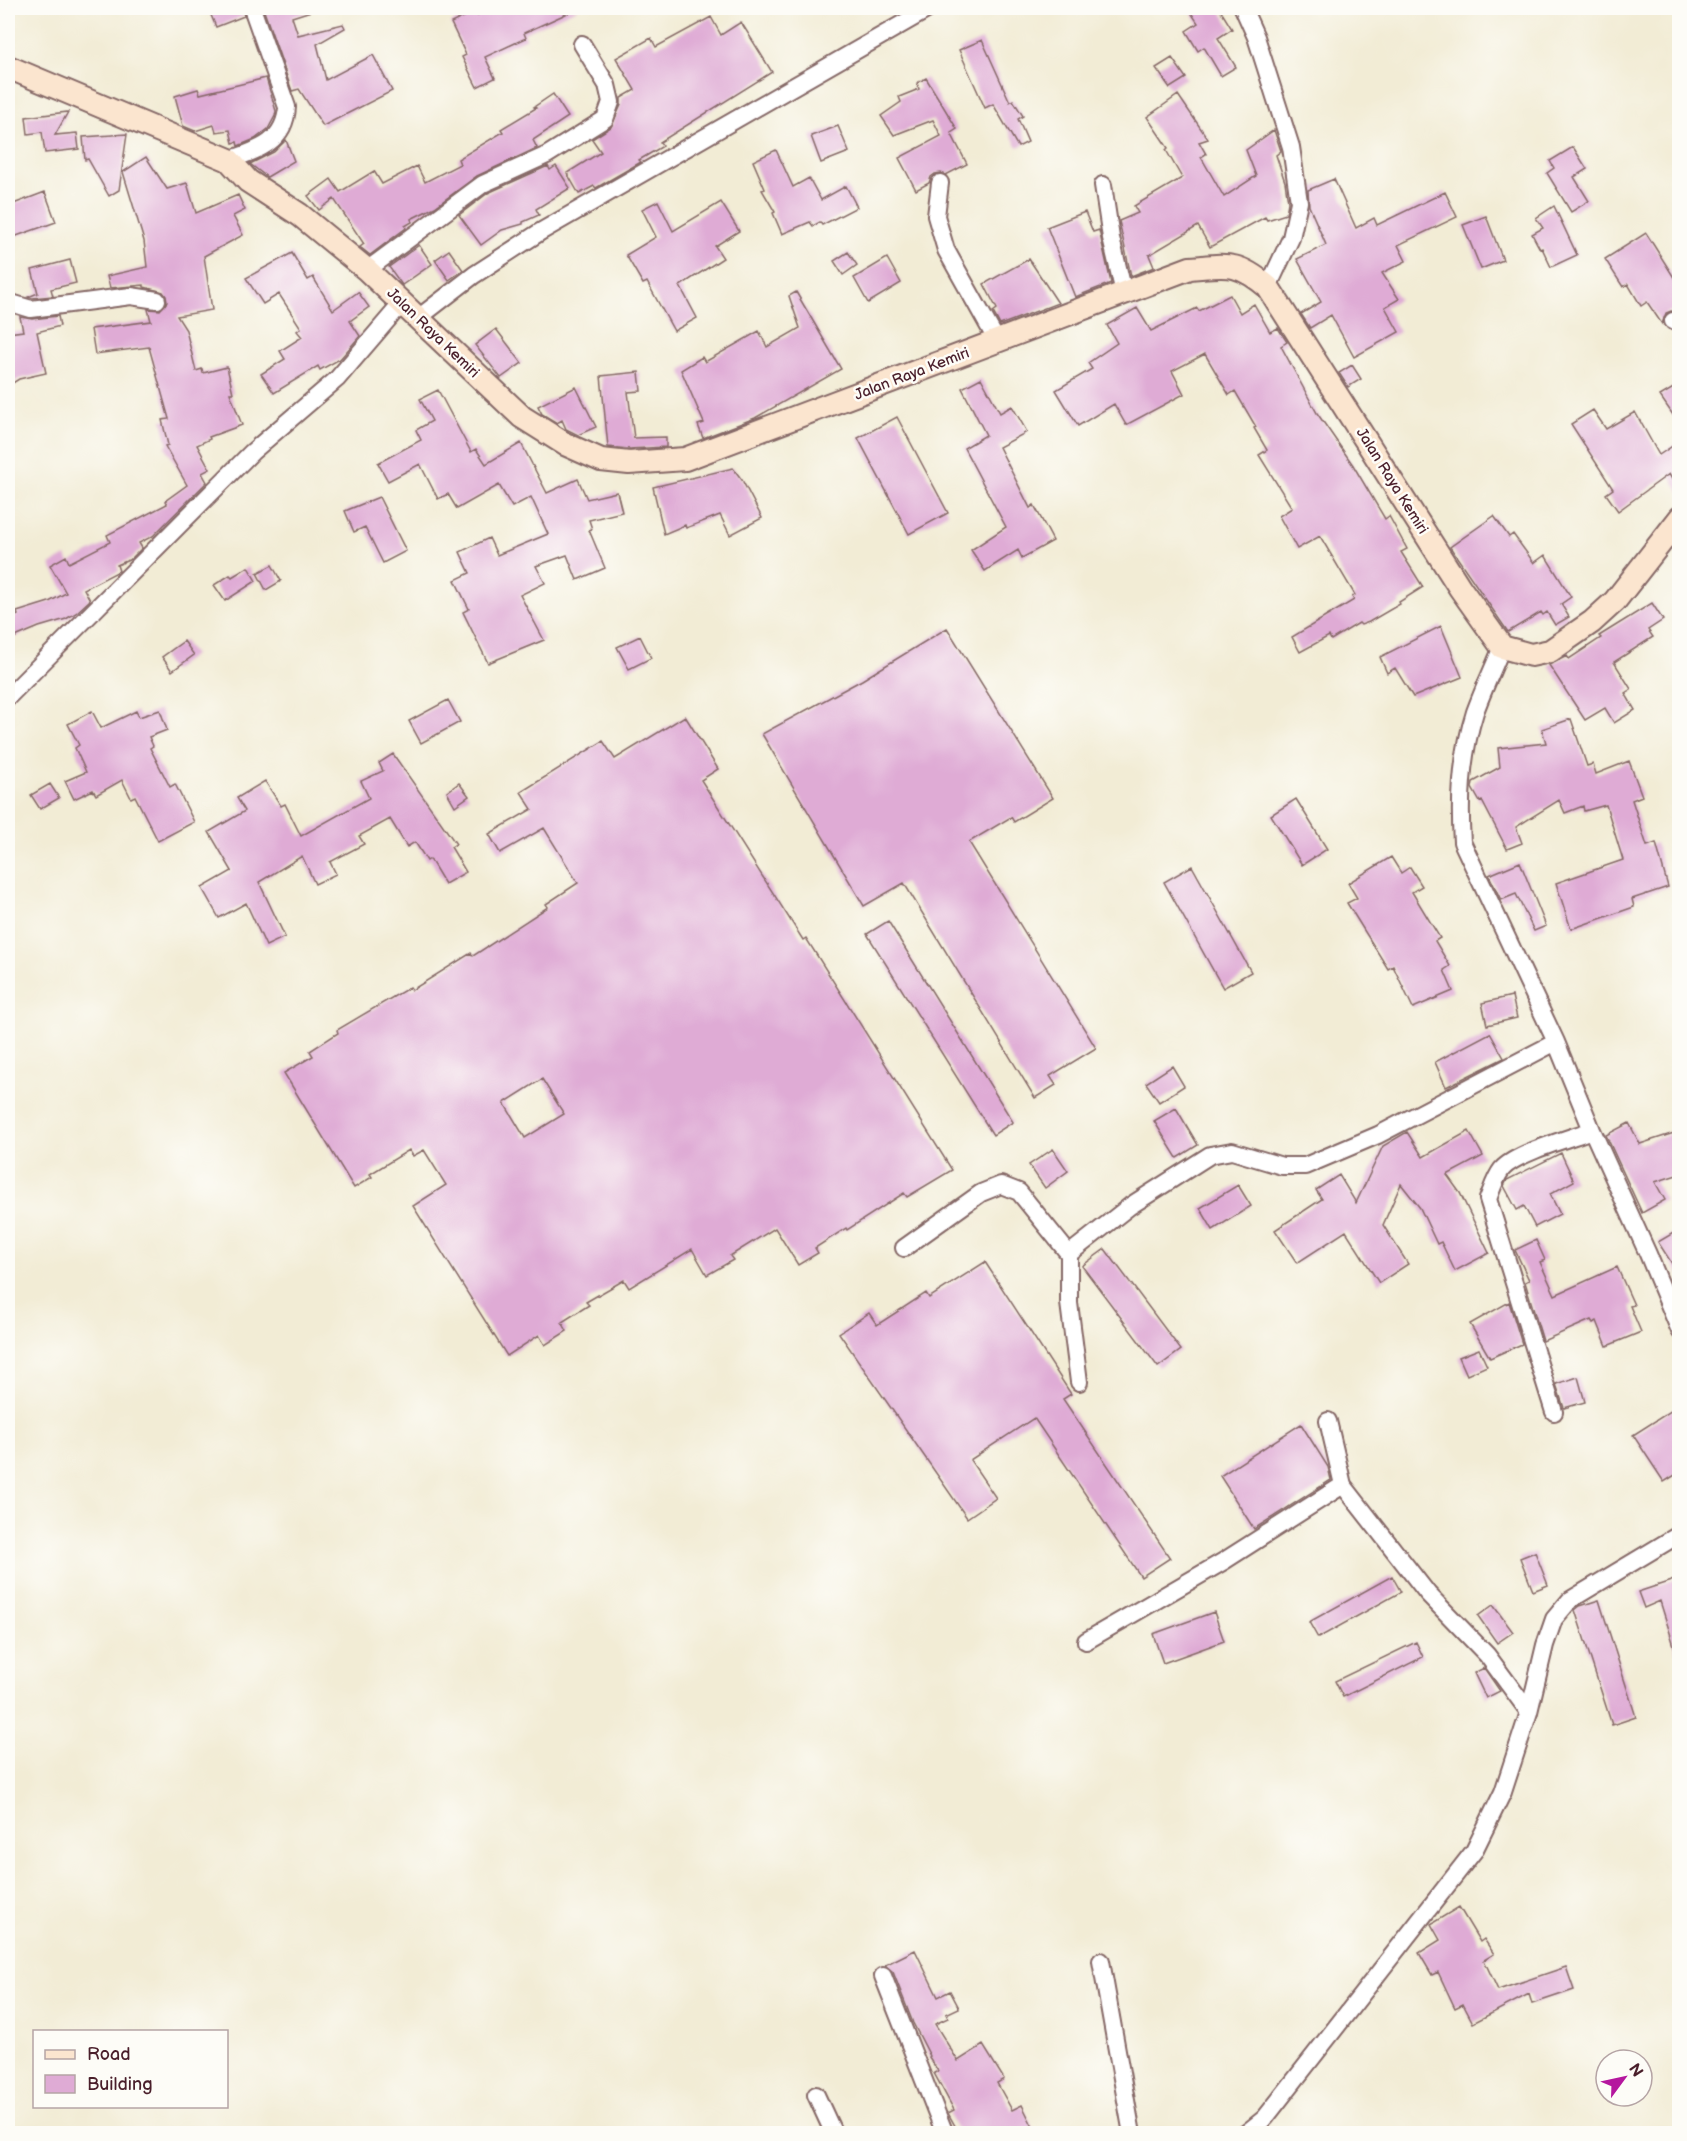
<svg xmlns="http://www.w3.org/2000/svg" width="1687" height="2141" font-family="'Balsamiq Sans',sans-serif">
  <rect width="100%" height="100%" fill="#fdfcf7"/>
  <filter id="ink" filterUnits="userSpaceOnUse"><feTurbulence type="fractalNoise" baseFrequency=".0167" numOctaves="2"/><feDisplacementMap in="SourceGraphic" scale="12" xChannelSelector="R" yChannelSelector="G"/><feConvolveMatrix kernelMatrix="1 2 1 2 8 2 1 2 1" color-interpolation-filters="sRGB"/></filter>
  <filter id="wash" filterUnits="userSpaceOnUse"><feTurbulence type="fractalNoise" baseFrequency=".008" numOctaves="4" result="noise"/><feDisplacementMap in="SourceGraphic" scale="24" xChannelSelector="R" yChannelSelector="G"/><feGaussianBlur stdDeviation="1.35" result="paint"/><feColorMatrix in="noise" values="0 0 0 0 0 0 0 0 0 0 0 0 0 0 0 0 0 1.4 0 .05"/><feComposite in="paint" operator="in"/></filter>
  <g filter="url(#wash)">
    <rect width="100%" height="100%" fill="#f2ecd5"/>
    <g id="blocks">
      <path fill="#dfabd5" fill-rule="evenodd" d="M208 8H242L244 16 216 27Z
        M263 8H311V11L292 17 298 35 343 24 345 28 317 44 326 80 373 55 392 91 323 126 299 89 292 91Z
        M494 8H579L524 33 526 38 485 57 495 78 477 87 462 57 466 55 451 23 476 11 477 15Z
        M1188 8H1219L1232 29 1218 38 1236 67 1221 76 1204 47 1198 51 1186 31 1198 23Z
        M711 17 721 35 741 22 772 72 660 142 663 146 639 160 641 162 596 188 594 186 579 194 567 173 601 152 592 139 611 127 621 105V98L635 90 616 58 651 38 656 47Z
        M982 40 1010 102 1013 100 1023 116 1018 119 1028 142 1018 147 993 104 985 108 959 50Z
        M1172 58 1186 78 1170 88 1156 68Z
        M266 78 276 111 275 116 268 129 255 139 238 146 237 142 233 143 230 130 216 132 214 125 195 131 183 126 175 96 198 89 200 94Z
        M926 78 957 129 951 133 967 164 946 175 941 173 935 174 931 177 929 183 916 190 899 158 941 136 933 120 894 135 881 116 901 102 899 97 919 89 917 83Z
        M553 94 568 117 533 140 537 148 477 176 435 207 411 219 412 222 405 226 406 228 370 255 360 247 364 244 334 199 319 210 308 196 331 179 340 192 374 171 382 184 417 166 425 182 460 164 458 159 503 132 501 129 536 108 534 107Z
        M1178 95 1208 139 1199 142 1206 154 1201 157 1224 197 1256 176 1246 150 1274 130 1281 151 1276 155 1285 182 1288 202 1286 214 1267 220 1265 217 1210 247 1198 226 1149 255 1154 267 1131 276 1119 221 1138 213 1134 206 1182 178 1166 150 1168 148 1147 117Z
        M68 112 55 135 77 133 79 149 45 153 42 132 28 134 26 117Z
        M838 126 849 152 821 163 811 136Z
        M127 134 119 190 109 196 88 159 85 160 83 137Z
        M286 140 294 161 267 177 250 164 274 152Z
        M1573 147 1587 169 1574 177 1589 201 1571 212 1547 173 1554 168 1550 161Z
        M776 150 793 187 809 178 821 200 846 186 857 207 822 225 820 222 813 226 810 222 782 234 773 213 775 212 762 190 765 189 753 161Z
        M146 157 167 189 187 183 196 213 238 195 245 210 233 216 243 235 204 256 212 310 177 316 186 330 196 371 202 369 203 373 227 367 233 393H230L242 425 209 437 210 439 197 445 210 469 202 473 207 482 153 536 139 543 142 548 131 559 117 565 119 571 84 589 90 600 76 613 66 619 39 627 8 640V619L18 615 17 612 49 602 66 593 50 565 66 556 69 563 110 542 107 535 167 504 165 501 187 485 165 446 168 445 162 420 169 419 149 347 95 354 91 329 151 321 148 309 160 310 167 302 166 296 163 292 144 287V285L110 288 107 276 147 267 144 241 123 172Z
        M548 166 550 170 556 166 570 188 536 209 539 215 523 222V224L502 230 481 245 459 215 488 193Z
        M1334 179 1356 228 1374 218 1377 225 1445 192 1457 217 1398 245 1406 261 1382 273 1399 299 1385 307 1399 332 1354 357 1331 315 1310 328 1301 314 1321 302 1297 259 1326 245 1309 206 1308 190Z
        M45 192 56 222 8 239V206Z
        M658 201 673 231 721 202 739 231 715 246 723 258 680 286 697 318 674 331 647 282 643 284 626 255 656 237 642 209Z
        M1554 206 1577 255 1551 267 1542 248 1540 249 1532 234 1543 228 1536 218Z
        M1085 212 1093 232 1099 230 1111 283 1075 297 1047 227Z
        M1486 216 1503 260 1481 269 1463 225Z
        M1646 233 1680 287V312L1671 311 1666 313 1662 324 1647 302 1641 306 1628 284 1623 287 1605 259Z
        M419 245 432 264 402 285 389 267Z
        M449 250 463 270 449 280 435 260Z
        M848 252 857 265 843 275 834 261Z
        M292 253 308 280 313 277 333 310 358 292 369 307 350 321 360 336 340 359 320 370 318 366 274 393 261 374 285 359 280 351 302 337 297 331 301 328 279 294 263 304 246 278Z
        M887 258 901 283 868 303 854 278Z
        M1029 259 1058 303 1000 325 993 312 997 309 984 284Z
        M70 260 76 283 51 289 53 296 32 298 28 297 38 293 32 270Z
        M796 292 841 369 755 418 703 438 698 425 704 423 681 370 702 357 705 362 759 331 767 347 800 328 789 296Z
        M1230 295 1240 313 1254 304 1270 332 1278 328 1287 342 1281 346 1305 391 1317 413 1353 465 1385 519 1389 516 1407 549 1401 552 1423 587 1399 602 1400 604 1369 622 1361 625 1359 623 1331 640 1329 636 1300 652 1292 637 1354 600 1352 597 1355 595 1320 536 1297 549 1279 516 1292 508 1259 455 1267 450 1254 428 1256 427 1235 391 1229 395 1205 354 1172 371 1184 394 1126 425 1114 404 1078 426 1056 390 1092 369 1088 363 1117 343 1107 325 1137 308 1151 331 1197 308 1199 311Z
        M58 316 60 326 37 332 46 373 19 379 8 386V333L23 331 20 317 32 319Z
        M496 329 522 363 501 378 475 345Z
        M1352 365 1361 379 1348 387 1339 373Z
        M639 372 641 391 628 392 634 438 666 437V447L629 449 608 447 601 376Z
        M981 378 1000 413 1012 406 1027 432 999 447 1030 508 1034 505 1053 541 1022 558 1018 550 985 571 971 550 1006 527 964 448 986 435 962 388Z
        M1680 384V425L1660 396Z
        M576 387 596 427 578 435 566 429 562 420 557 423 542 414 538 406Z
        M438 390 471 452 476 449 486 464 521 443 547 493 578 479 587 499 617 492 622 512 589 520 592 529 589 530 605 568 577 580 567 555 536 566 545 583 520 595 544 640 488 663 463 612 469 609 455 580 470 573 460 552 489 538 497 555 548 534 531 497 512 507 499 485 457 509 448 494 438 499 420 464 388 481 378 463 421 440 416 430 432 421 420 399Z
        M1593 410 1606 429 1635 412 1659 455 1680 441V493L1669 474 1618 511 1606 494 1613 489 1571 424Z
        M897 417 948 513 909 534 858 438Z
        M733 468 742 480 762 518 730 535 720 515 686 528 685 525 664 534 653 487Z
        M379 497 406 551 383 563 365 527 354 532 345 511Z
        M1494 516 1509 537 1513 534 1534 563 1545 555 1571 597 1561 604 1569 617 1555 625 1547 612 1543 615 1541 612 1508 632 1450 547Z
        M272 565 281 581 266 590 257 573Z
        M248 567 256 581 225 601 214 585 230 575 232 577Z
        M1652 603 1663 620 1648 630 1653 637 1614 662 1631 689 1625 693 1635 710 1614 723 1605 708 1585 720 1549 665 1567 656 1569 659 1601 638 1599 636Z
        M1441 626 1462 677 1413 697 1395 668 1387 673 1380 657Z
        M947 628 1053 798 1014 822 1011 817 969 842 1096 1048 1050 1076 1056 1085 1035 1098 904 883 864 906 762 734 862 680Z
        M640 636 651 658 629 669 617 647Z
        M184 641 194 655 172 671 162 657Z
        M448 700 460 722 421 743 409 721Z
        M160 710 167 730 149 737 153 746 150 748 170 787 175 784 194 822 158 841 135 796 131 798 122 780 96 795 93 790 74 799 65 781 86 772 75 748 79 745 68 724 92 711 101 728 136 711 139 717Z
        M685 716 718 769 701 780 803 940 806 938 952 1170 907 1197 904 1193 847 1230 846 1228 815 1248 818 1253 798 1265 775 1228 730 1256 733 1260 707 1275 692 1249 629 1288 624 1280 586 1302 589 1305 562 1322 567 1331 545 1345 539 1335 507 1356 413 1206 446 1185 424 1150 413 1156 409 1150 370 1174 372 1177 354 1188 284 1073 313 1056 310 1051 338 1033 337 1030 410 987 412 990 471 953 473 956 548 907 546 904 578 883 544 828 500 853 489 834 532 809 521 792 603 741 615 759ZM542 1079 564 1114 525 1138 504 1103Z
        M1571 719 1587 766 1593 764 1596 774 1629 761 1642 796 1632 800 1647 846 1656 843 1668 887 1632 899 1634 907 1571 929 1556 883 1623 860 1606 805 1584 811 1583 806 1565 813 1559 800 1516 827 1522 843 1507 849 1482 801 1480 802 1472 788 1473 782 1500 767 1498 748 1546 743 1542 729Z
        M393 754 456 844 451 847 466 872 445 884 430 859 427 861 415 842 407 847 390 819 359 836 364 844 330 862 336 874 315 884 302 856 259 882 285 937 266 946 246 903 219 918 202 888 232 871 209 832 245 811 237 798 265 781 281 806 285 804 301 836 369 798 361 781 383 771 379 763Z
        M459 783 469 796 455 806 447 792Z
        M50 784 59 798 40 809 31 795Z
        M1296 799 1327 849 1302 865 1271 815Z
        M1391 857 1401 873 1410 867 1422 886 1412 892 1440 938 1435 941 1450 966 1444 970 1453 991 1413 1008 1393 966 1388 969 1347 903 1357 898 1348 883Z
        M1520 862 1546 926 1534 931 1516 894 1501 900 1489 875Z
        M1192 866 1251 972 1223 988 1164 882Z
        M888 921 1013 1122 993 1135 867 934Z
        M1512 996 1517 1018 1487 1025 1482 1003Z
        M1490 1033 1504 1058 1446 1087 1435 1062Z
        M1172 1066 1184 1086 1159 1102 1146 1083Z
        M1176 1108 1198 1145 1177 1158 1154 1121Z
        M1629 1123 1640 1144 1680 1131V1174L1655 1182 1665 1200 1642 1213 1606 1135Z
        M1469 1131 1483 1156 1447 1175 1460 1193 1489 1253 1455 1271 1441 1242 1437 1244 1420 1208 1401 1184 1383 1225 1408 1264 1379 1283 1346 1231 1297 1263 1275 1230 1322 1199 1316 1190 1339 1175 1356 1203 1383 1146 1407 1132 1423 1157Z
        M1053 1149 1068 1171 1045 1188 1029 1165Z
        M1561 1153 1574 1181 1550 1194 1560 1214 1535 1227 1524 1206 1517 1210 1504 1186 1507 1180Z
        M1238 1185 1251 1206 1213 1230 1200 1208Z
        M1680 1229V1276L1658 1242Z
        M1536 1240 1545 1260 1540 1262 1555 1295 1617 1267 1634 1305 1630 1306 1641 1332 1607 1346 1597 1321 1593 1323 1591 1320 1543 1341 1525 1282 1529 1280 1515 1250Z
        M1105 1249 1181 1350 1158 1367 1082 1266Z
        M985 1262 1071 1394 1063 1399 1170 1558 1141 1577 1034 1418 970 1460 996 1498 967 1518 839 1333 869 1313 877 1325 926 1293 929 1298Z
        M1509 1302 1522 1344 1490 1358 1470 1324Z
        M1479 1349 1487 1366 1467 1375 1459 1357Z
        M1578 1377 1585 1402 1564 1408 1556 1384Z
        M1680 1405V1472L1664 1482 1633 1435Z
        M1301 1424 1328 1467 1331 1480 1254 1529 1220 1476Z
        M1535 1552 1548 1585 1533 1591 1520 1558Z
        M1392 1576 1401 1592 1318 1638 1309 1622Z
        M1674 1580 1680 1597V1652H1676L1660 1601 1644 1608 1638 1592Z
        M1599 1600 1636 1717 1612 1725 1575 1610 1580 1606Z
        M1493 1605 1513 1632 1497 1643 1478 1616Z
        M1214 1612 1224 1641 1163 1663 1153 1634Z
        M1416 1642 1423 1657 1343 1697 1335 1681Z
        M1484 1668 1500 1691 1486 1698 1474 1673Z
        M1459 1907 1480 1942 1484 1939 1494 1954 1484 1960 1498 1990 1566 1967 1574 1990 1532 2004 1529 1994 1473 2023 1463 2004 1455 2008 1438 1972 1432 1975 1419 1953 1440 1940 1431 1924Z
        M915 1950 938 1997 950 1991 959 2008 946 2014 948 2018 935 2024 958 2061 983 2045 1004 2079 997 2083 1012 2110 1022 2105 1036 2133H959L948 2113 954 2110 934 2073 938 2071 929 2057 930 2056 913 2023 893 1972 885 1965Z"/>
    </g>
  </g>
  <g filter="url(#ink)">
    <use href="#blocks" fill-opacity="0" stroke="#856766" stroke-width="1.5"/>
    <g fill="none" stroke-linecap="round" stroke-linejoin="round">
      <defs>
        <path id="street" d="M1243 8 1256 37 1291 147 1299 202 1291 238 1268 287
          M229 160C258 150 285 142 287 107L252 8
          M940 183 936 216 946 250 997 341
          M1103 185 1111 238 1124 293
          M367 270 483 184 547 155 605 119 611 102 607 85 582 44
          M8 302 31 309 131 296 157 300
          M417 319 474 275 540 232 930 8
          M1673 321 1680 323
          M1502 647C1493 669 1483 690 1475 712 1462 753 1459 800 1462 842L1556 1042 1592 1130 1648 1254 1680 1331
          M8 697 252 452 337 379 402 303
          M904 1248 981 1193 1001 1185 1019 1192 1069 1254 1130 1206 1210 1155 1232 1151 1282 1166H1305L1378 1135 1556 1042
          M1069 1254V1303L1079 1382
          M1554 1412 1488 1199C1492 1189 1495 1178 1502 1169 1516 1153 1571 1138 1592 1130
          M1328 1421 1343 1485 1428 1594 1487 1655 1529 1712
          M1086 1641 1224 1561 1343 1485
          M1101 1961 1132 2134
          M883 1976 945 2134
          M816 2095 834 2134
          M1245 2134 1265 2118 1474 1851 1503 1792 1529 1712 1545 1645 1554 1619 1570 1600 1680 1534"/>
        <path id="secondary" d="M8 67 229 160 248 181 300 215 367 270 522 417 565 444 601 460 629 463 685 459 1190 268C1228 265 1237 261 1268 287L1460 588 1502 647 1531 655 1550 651 1592 622 1615 601 1680 518"/>
      </defs>
      <use href="#street" stroke="#856766" stroke-width="20"/>
      <use href="#secondary" stroke="#856766" stroke-width="26"/>
      <use href="#street" stroke="#fff" stroke-width="16"/>
      <use href="#secondary" stroke="#fbe5cf" stroke-width="22"/>
    </g>
  </g>
  <g text-anchor="middle" dominant-baseline="central" stroke-width="5" stroke-linejoin="round" paint-order="stroke">
    <g font-size="15" fill="#4a1f2b" stroke="#fdfcf7">
      <text transform="translate(433 333) rotate(44)">Jalan Raya Kemiri</text>
      <text transform="translate(912 374) rotate(-21)">Jalan Raya Kemiri</text>
      <text transform="translate(1392 481) rotate(58)">Jalan Raya Kemiri</text>
    </g>
  </g>
  <rect width="1687" height="2141" fill="none" stroke="#fdfcf7" stroke-width="30"/>
  <rect x="33" y="2030" width="195" height="78" fill="#fdfcf7" stroke="#b5a4a5" stroke-width="1.5"/>
  <rect x="45" y="2050" width="30" height="9" fill="#fbe5cf" stroke="#b5a4a5" stroke-width="1.5"/>
  <text x="87" y="2060" font-size="18" fill="#4a1f2b">Road</text>
  <rect x="45" y="2075" width="30" height="18" fill="#dfabd5" stroke="#b5a4a5" stroke-width="1.5"/>
  <text x="87" y="2090" font-size="18" fill="#4a1f2b">Building</text>
  <g transform="translate(1624 2078) rotate(57)"><circle r="28" fill="#fdfcf7" stroke="#b5a4a5" stroke-width="1.5"/>
  <path d="M0-4.5L10 22L0 15L-10 22Z" fill="#b5179e"/>
  <text y="-9" font-size="16" font-weight="bold" text-anchor="middle" fill="#4a1f2b">N</text>
  </g>
</svg>
